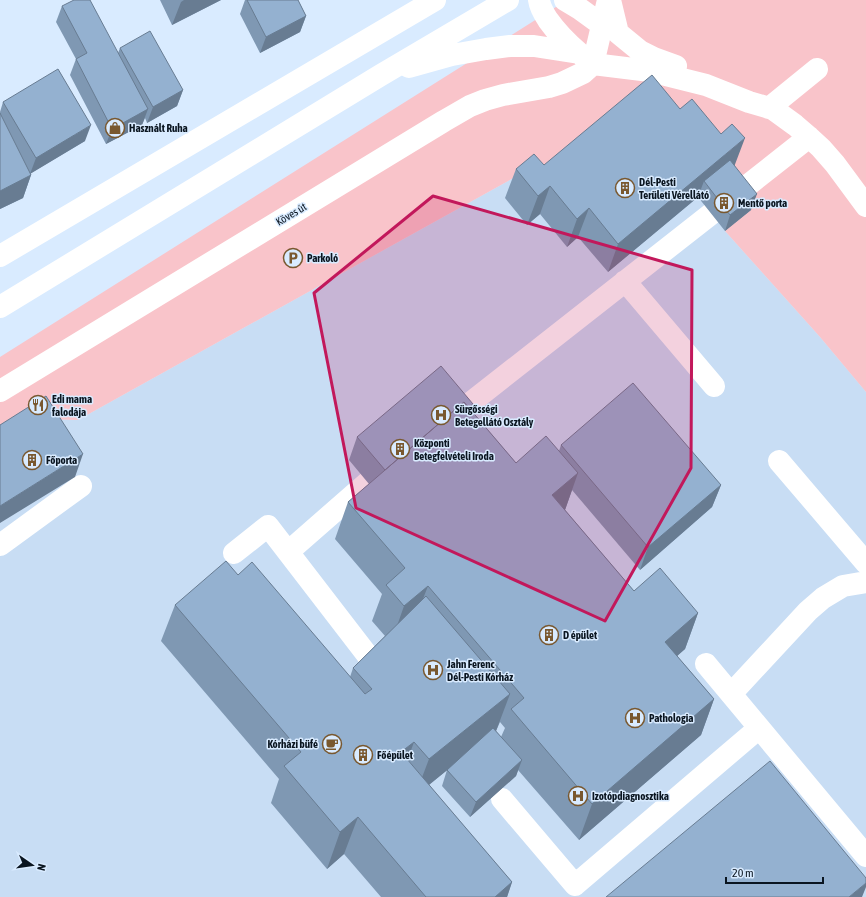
<svg xmlns="http://www.w3.org/2000/svg" width="866" height="897" font-family="'Asap Condensed',sans-serif">
  <rect width="100%" height="100%" fill="#d9ebff"/>
  <path fill="#c8ddf4" d="M734 167 745 178 751 210 725 231 820 337 866 392V897H0V443L38 419 78 420 517 176Z"/>
  <path fill="#f9c4ca" d="M567 0H866V392L820 337 725 231 745 177 734 167 533 194 517 176 78 420 38 419 0 443V357Z"/>
  <g fill="none" stroke-linecap="round" stroke-linejoin="round">
    <path stroke="#fff" stroke-width="22" d="M539 0C540 8 544 14 548 20 558 34 566 42 579 53
      M565 0 580 9 602 25
      M610 0 618 33 640 51 654 58 676 66
      M593 64 608 0
      M409 67 452 55 486 49 510 46H534L579 53 593 64 650 71 706 85 749 102 773 109 795 125 809 137 821 148 835 164 866 206
      M769 108 817 69
      M738 193 809 137
      M0 256 435 0
      M625 281 714 386
      M0 307 381 75 508 0
      M0 391 444 121 470 106 485 100 503 95 549 87 562 83 583 73 593 64
      M455 415 711 214
      M779 461 866 563
      M0 545 81 486
      M234 553 268 526 288 552
      M368 656 288 552 368 482
      M706 664 866 856
      M731 694 808 611 823 598 843 586 866 582
      M502 799 575 885 759 728"/>
  </g>
  <path fill="#7f98b3" fill-rule="evenodd" d="M160 0H221L172 25Z
    M245 0H298L306 16 300 32 260 53 240 14Z
    M62 6 118 53 120 48 183 90 177 106 147 123 145 118 142 125 106 144 70 75 76 59 56 22Z
    M3 102 85 141 31 173V175L23 198 0 209V112Z
    M680 109 735 166 751 210 725 231 698 197 608 272 578 237 567 247 540 214 527 225 505 198 516 169 544 165Z
    M471 410 516 463 559 451 561 445 721 485 712 507 640 570 572 490 565 510 634 591 698 613 685 649 677 656 714 699 701 735 579 840 518 770 516 776 470 817 442 786 447 770 429 785 512 882 507 897H381L344 854 327 869 271 803 279 779 161 641 175 605 238 575 350 677 353 668 385 636 372 621 382 594 335 539 348 502 369 484 349 460 357 437ZM500 722 505 728 501 737 496 731Z"/>
  <path fill="#687c92" d="M184 0H221L172 25 181 2Z
    M306 16 300 32 260 53 266 37Z
    M183 90 177 106 147 123 153 107Z
    M148 109 142 125 106 144 112 129Z
    M91 125 85 141 30 174 36 158Z
    M745 138 734 167 704 181 698 197 608 272 618 244Z
    M31 175 23 198 0 209V191Z
    M550 186 540 214 527 225 538 196Z
    M757 194 751 210 725 231 730 215Z
    M589 208 578 237 567 247 577 219Z
    M473 404 465 427 390 476Z
    M83 454 75 477 0 523V506Z
    M578 473 565 510 552 495Z
    M721 485 712 507 640 570 648 547Z
    M428 586 414 622 391 643 404 606Z
    M698 613 685 649 652 678 665 642Z
    M510 694 496 731 415 796 429 759Z
    M714 699 701 735 579 840 592 804Z
    M414 742 401 778V752Z
    M522 760 516 776 470 817 476 802Z
    M358 817 344 854 327 869 340 832Z
    M512 882 507 897H495Z
    M866 883V887L862 897H849Z"/>
  <path fill="#94b1d0" stroke="#687c92" d="M74 0H90L148 109 112 129 76 59 87 53 62 6Z
    M247 0H298L306 16 266 37Z
    M150 31 183 90 153 107 120 48Z
    M58 69 91 125 36 158 3 102Z
    M652 75 680 109 692 99 721 134 732 124 745 138 618 244 589 208 577 219 550 186 538 196 516 169 534 154 544 165Z
    M0 113 31 175 0 191Z
    M730 160 757 194 730 215 704 181Z
    M441 366 473 404 468 408 464 402 385 470 357 437Z
    M633 383 721 485 648 547 561 445Z
    M46 396 83 454 0 506V425Z
    M464 402 516 463 546 436 578 473 552 495 634 591 660 568 698 613 665 642 714 699 592 804 511 709 524 698 428 586 404 606 386 585 405 568 348 502Z
    M226 561 238 575 252 562 365 694 372 689 353 668 426 596 510 694 429 759 414 742 401 752 512 882 495 897H426L358 817 340 832 284 766 301 752 175 605Z
    M493 728 522 760 476 802 447 770Z
    M770 761 866 878V883L849 897H606Z"/>
  <path fill="#c2185b" fill-opacity="0.2" stroke="#c2185b" stroke-width="3" stroke-linejoin="round" d="M433 196 692 270 691 468 605 621 356 508 314 293Z"/>
  <defs>
    <symbol id="shop-ring" viewBox="-11 -11 22 22"><circle r="9.5" fill="#d9ebff" stroke="#79582f" stroke-width="1.5"/><path d="M-5-2.5h2.3a2.7 3.5 0 0 1 5.4 0H5L5.5 6h-11ZM-1.5-2.5h3a1.5 2.3 0 0 0-3 0Z" fill="#79582f"/></symbol>
    <symbol id="building-ring" viewBox="-11 -11 22 22"><circle r="9.5" fill="#d9ebff" stroke="#79582f" stroke-width="1.5"/><path d="M-4-6H4V6H1V3H-1V6H-4ZM-2.5-4.3h1.7v1.8h-1.7ZM.8-4.3h1.7v1.8H.8ZM-2.5-1h1.7V.8h-1.7ZM.8-1h1.7V.8H.8Z" fill="#79582f"/></symbol>
    <symbol id="parking-ring" viewBox="-11 -11 22 22"><circle r="9.5" fill="#d9ebff" stroke="#79582f" stroke-width="1.5"/><path d="M-3.5-5.5H1a3.5 3.5 0 0 1 0 7H-1V5.5H-3.5ZM-1-3.4V-.6H.8a1.4 1.4 0 0 0 0-2.8Z" fill="#79582f"/></symbol>
    <symbol id="restaurant-ring" viewBox="-11 -11 22 22"><circle r="9.5" fill="#d9ebff" stroke="#79582f" stroke-width="1.5"/><path d="M-5-6h1v4h1v-4h1v4h1v-4h1v5L-1.5 .5V6h-2V.5L-5-1ZM5-6V6H3V1.5H1.5Q1.5-4 5-6Z" fill="#79582f"/></symbol>
    <symbol id="hospital-ring" viewBox="-11 -11 22 22"><circle r="9.5" fill="#d9ebff" stroke="#79582f" stroke-width="1.5"/><path d="M-5-5h3v3.5h4V-5h3V5h-3V1.5h-4V5h-3Z" fill="#79582f"/></symbol>
    <symbol id="cafe-ring" viewBox="-11 -11 22 22"><circle r="9.5" fill="#d9ebff" stroke="#79582f" stroke-width="1.5"/><path d="M-5.5-4.5H6V0H3Q3 3.5 0 3.5H-2.5Q-5.5 3.5-5.5 0ZM3-3.2v2h1.7v-2ZM-6 4.5H4V6H-6Z" fill="#79582f"/></symbol>
  </defs>
  <g fill-rule="evenodd">
    <use href="#shop-ring" x="104" y="117" width="22" height="22"/>
    <use href="#building-ring" x="614" y="177" width="22" height="22"/>
    <use href="#building-ring" x="713" y="192" width="22" height="22"/>
    <use href="#parking-ring" x="282" y="247" width="22" height="22"/>
    <use href="#restaurant-ring" x="27" y="394" width="22" height="22"/>
    <use href="#hospital-ring" x="430" y="404" width="22" height="22"/>
    <use href="#building-ring" x="389" y="438" width="22" height="22"/>
    <use href="#building-ring" x="21" y="449" width="22" height="22"/>
    <use href="#building-ring" x="538" y="624" width="22" height="22"/>
    <use href="#hospital-ring" x="422" y="659" width="22" height="22"/>
    <use href="#hospital-ring" x="624" y="707" width="22" height="22"/>
    <use href="#cafe-ring" x="321" y="733" width="22" height="22"/>
    <use href="#building-ring" x="352" y="744" width="22" height="22"/>
    <use href="#hospital-ring" x="567" y="785" width="22" height="22"/>
  </g>
  <g text-anchor="middle" dominant-baseline="central" stroke-width="3" stroke-linejoin="round" paint-order="stroke">
    <g font-size="11" font-weight="bold" fill="#0a1520" stroke="#d9ebff" text-anchor="start">
      <text x="129" y="128">Használt Ruha</text>
      <text x="639" y="182">Dél-Pesti<tspan x="639" dy="13">Területi Vérellátó</tspan></text>
      <text x="738" y="203">Mentő porta</text>
      <text x="307" y="258">Parkoló</text>
      <text x="52" y="399">Edi mama<tspan x="52" dy="13">falodája</tspan></text>
      <text x="455" y="409">Sürgősségi<tspan x="455" dy="13">Betegellátó Osztály</tspan></text>
      <text x="414" y="443">Központi<tspan x="414" dy="13">Betegfelvételi Iroda</tspan></text>
      <text x="46" y="460">Főporta</text>
      <text x="563" y="635">D épület</text>
      <text x="447" y="664">Jahn Ferenc<tspan x="447" dy="13">Dél-Pesti Kórház</tspan></text>
      <text x="649" y="718">Pathologia</text>
      <text x="318" y="744" text-anchor="end">Kórházi büfé</text>
      <text x="377" y="755">Főépület</text>
      <text x="592" y="796">Izotópdiagnosztika</text>
    </g>
    <g font-size="11" fill="#0a1520" stroke="#d9ebff">
      <text transform="translate(291 214) rotate(-31)">Köves út</text>
    </g>
  </g>
  <g transform="translate(32 865) rotate(103)" stroke="#d9ebff" stroke-width="3" paint-order="stroke">
  <path d="M0-3L7 15L0 10L-7 15Z" fill="#0a1520"/>
  <text y="-6" font-size="11" font-weight="bold" text-anchor="middle" fill="#0a1520">N</text>
  </g>
  <path d="M726 877v6h97v-6" fill="none" stroke="#0a1520" stroke-width="2"/>
  <text x="732" y="877" font-size="12" fill="#0a1520" stroke="#d9ebff" stroke-width="3" paint-order="stroke">20 m</text>
</svg>
